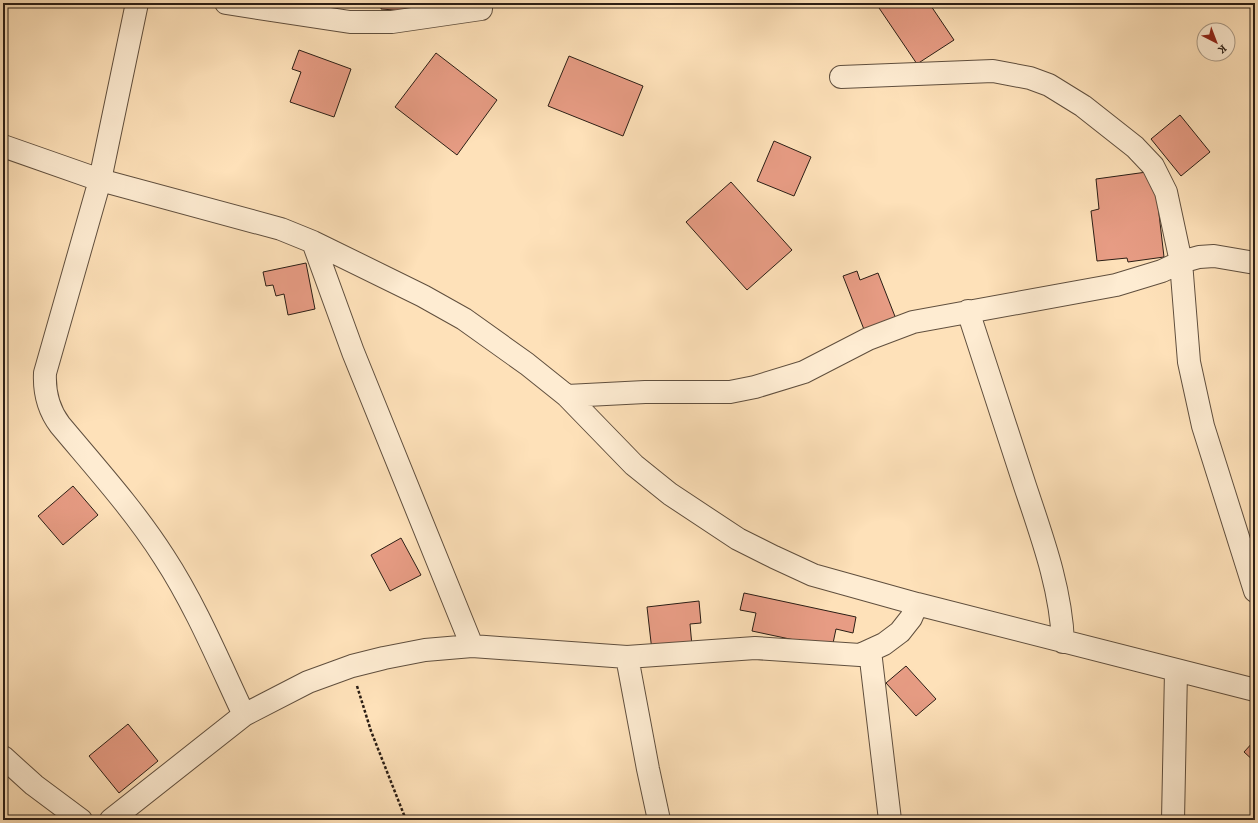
<svg xmlns="http://www.w3.org/2000/svg" width="1258" height="823" font-family="Alegreya,serif">
  <rect width="100%" height="100%" fill="#fee1b9"/>
  <filter id="stains"><feTurbulence type="fractalNoise" baseFrequency=".005" numOctaves="4"/><feColorMatrix values="0 0 0 0 .2 0 0 0 0 .09 0 0 0 0 .02 0 0 0 .5 -.17"/></filter>
  <radialGradient id="worn" r=".72"><stop offset=".6" stop-color="#630" stop-opacity="0"/><stop offset="1" stop-color="#630" stop-opacity=".3"/></radialGradient>
  <path fill="#e79c84" stroke="#2b1e15" d="M381 3H421V12L381 9Z
    M880 3H929L954 40 917 64 877 5Z
    M299 50 351 69 334 117 290 102 301 72 292 69Z
    M436 53 497 100 457 155 395 107Z
    M569 56 643 86 623 136 548 106Z
    M1180 115 1210 152 1181 176 1151 139Z
    M774 141 811 157 794 196 757 181Z
    M1154 171 1164 257 1128 262 1127 258 1097 261 1091 211 1099 209 1096 179Z
    M731 182 792 250 747 290 686 222Z
    M306 263 315 309 288 315 284 294 276 296 273 285 266 286 263 272Z
    M857 271 860 280 878 273 896 319 865 332 843 276Z
    M73 486 98 515 63 545 38 516Z
    M401 538 421 575 390 591 371 555Z
    M744 593 856 617 853 633 836 629 832 648 752 631 756 613 740 610Z
    M699 601 701 623 690 624 692 646 652 651 647 607Z
    M906 666 936 699 916 716 886 683Z
    M128 724 158 761 119 793 89 756Z
    M1254 741 1255 742V762L1244 752Z"/>
  <g fill="none" stroke-linecap="round" stroke-linejoin="round">
    <defs>
      <path id="minor" d="M137 3 100 180 45 373C44 393 48 409 60 425 96 468 134 510 164 557 196 606 219 662 244 715
        M226 3 350 22H392L481 9
        M841 77 993 71 1030 78 1049 85 1083 106 1135 147 1153 166 1166 192 1181 262 1189 362 1203 426 1255 591
        M3 146 100 180 281 229 313 242 423 296 464 319 527 364 567 396 634 465 670 494 738 539 774 557 813 575 917 604 1255 690
        M313 242 353 352 472 646
        M968 311C987 369 1006 428 1025 486 1042 537 1061 588 1063 642
        M567 396 645 392H730L755 387 804 372 868 339 913 322 1116 285 1162 271 1181 262 1199 257 1214 256 1255 263
        M870 651 890 820
        M627 657 648 769 659 820
        M3 757 34 785 81 820
        M111 820 244 715 308 682 352 666 384 658 425 650 472 646 627 657 755 648 860 655 884 644 900 632 911 618 917 604
        M1173 820 1176 671"/>
    </defs>
    <use href="#minor" stroke="#604f3e" stroke-width="24"/>
    <path stroke="#2b1e15" stroke-width="2.5" stroke-dasharray="3 2" stroke-linecap="butt" d="M357 686 371 731 406 820"/>
    <use href="#minor" stroke="#feecd2" stroke-width="22"/>
  </g>
  <rect width="1258" height="823" fill="none" stroke="#fee1b9" stroke-width="16"/>
  <rect x="4" y="4" width="1250" height="815" fill="none" stroke="#2b1e15" stroke-width="2"/>
  <rect x="8" y="8" width="1242" height="807" fill="none" stroke="#2b1e15"/>
  <g transform="translate(1216 42) rotate(138)"><circle r="19" fill="#feecd2" stroke="#aa9a86"/>
  <path d="M0-3L7 15L0 10L-7 15Z" fill="#8f2418"/>
  <text y="-6" font-size="11" font-weight="bold" text-anchor="middle" fill="#2b1e15">K</text>
  </g>
  <rect width="100%" height="100%" filter="url(#stains)"/>
  <rect width="100%" height="100%" fill="url(#worn)"/>
</svg>
